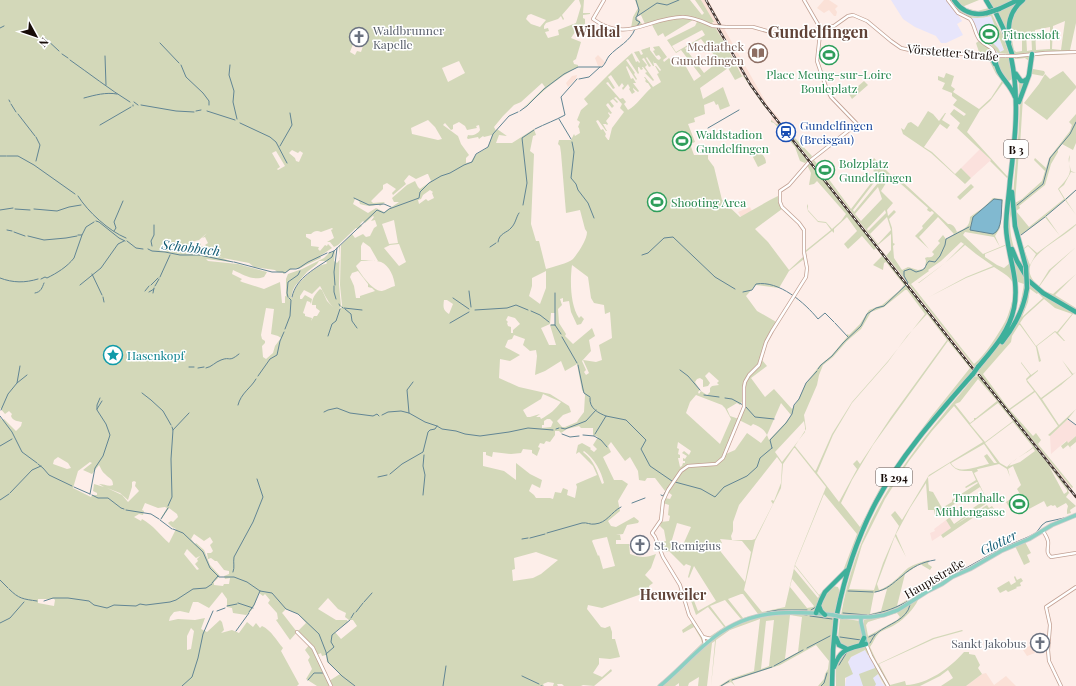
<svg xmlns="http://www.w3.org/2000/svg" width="1076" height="686" font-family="'Playfair Display',serif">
  <rect width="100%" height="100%" fill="#fdeee9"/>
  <path fill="#e7e5fb" d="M891 0H949L971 18H978L991 16 1004 51 1000 52 993 44 991 45 995 50 1002 55 1009 54V56L997 58V64L979 41 971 21 968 19 958 15 962 21 957 24 963 35 946 43H941L936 36 915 27 903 19Z
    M869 649 876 668 864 684 863 686H845L849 660 851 657 865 650 868 654 869 653 867 650Z
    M878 674 882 683 885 686H875L872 678Z"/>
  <path fill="#fbe1dd" d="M980 149 991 160 971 178 961 168Z
    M1068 419 1076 425V436L1068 443 1066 441 1051 454 1050 436Z
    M946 520 952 528 932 541 930 533 935 531 934 529Z"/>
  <path fill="#fbe1d7" d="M701 0H708L768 106 780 119 778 120 809 159 808 160 778 124H776L771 120 772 116 744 76H743L723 40 713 24 711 21H713Z
    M824 0H829L838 6 835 9 837 12 836 16H834L829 10 824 13 817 8Z
    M598 55 605 62 603 65 601 67 598 66 595 58Z
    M577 75 576 79 568 87 566 83 572 76Z
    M812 162 850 210 849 212 810 163Z
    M750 207 752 211 741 217 738 212Z
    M851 212 907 283 906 284 850 213Z
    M908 284 1036 443 1034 445 907 285Z
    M1037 445 1072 488 1069 490 1035 446Z
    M1031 645 1035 653 1027 656 1023 650Z
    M986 673 994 685 1006 676 1016 686H966L982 674Z"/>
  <path fill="#d3d8b9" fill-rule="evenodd" d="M0 0H575L562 15 564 19 563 20 561 16 558 19 546 23 544 26V29L548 28 549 31 545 32 548 38 559 35 558 30 576 23 581 6 579 0H584L583 13H590V14L583 15V18L585 19V24L575 32 571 38 581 42 576 59 573 61 574 64 578 65V67C563 75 551 84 539 95 532 100 527 106 520 111L545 87 542 83 521 102 514 105 503 116 494 127 496 131 497 129 507 136 499 135 496 143H512L534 129 536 135 533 136 530 151 534 154 531 224 536 241H539L546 269C552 267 569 263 573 259 578 253 587 240 587 232L585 229 580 210 566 213 561 153 560 146 558 144 559 140H571L574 134 575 136 580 133 579 128 578 127 580 122 577 120 581 110 588 104 584 99 613 70 632 53 636 62 638 61 639 63 640 62 634 52 639 51 641 55 643 54 641 50 650 47V50L657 59 659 60 661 58 659 55 656 56 653 51 655 50 653 47 659 46 667 57 663 60 664 62 669 58 677 67 685 65 694 81 701 76 681 50 676 53 667 40 695 26 697 22 696 21 693 20 665 37 663 33 658 36 651 23 645 24 641 15 636 17 643 25 631 28 633 17 638 8 635 0H690L702 15 704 13 695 0H701L714 22H712L713 24 723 40 742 76 744 75 773 116 763 105 743 76 735 80 728 68 700 88 703 99 723 87 730 106 720 110 718 104 716 105 714 101 704 105 705 114 694 118 695 122 688 124 695 142 690 144 694 155H708V159L714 167 722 200 740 217 770 200 778 196 779 203 782 209 755 229 768 242 789 270 804 256 803 233 800 223 804 228 805 251 831 230 826 223 818 222 808 211 807 206 808 204V210L818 221 826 222 832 229 841 221 846 214 817 181 814 184 809 185 811 173 807 165 810 163 1069 490 1068 491 1070 494 1069 493 1066 497 1076 506 1070 510 1071 513 1067 514V510L1068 506 1066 503 1057 508 1055 505 1053 506 1051 505 1047 507 1044 501 1029 509 1017 489 1021 485 1013 466 1008 469 1010 477 1007 469 999 464 978 469H977L978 471 974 473 986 498 980 487 944 511 943 510 935 515 934 510H928L926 483 910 508 896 534 906 557 895 536 877 584 879 590C891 586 899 576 908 568 915 564 921 562 929 560L928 564 932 567 930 570 920 564 905 574 897 606 915 595 917 586 922 593 916 597 918 600C914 609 904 619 896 624 891 628 884 629 879 633 875 637 873 643 870 647L878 664 933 638 962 630 963 631 934 639 879 664 890 685 905 681 906 685C928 684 950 668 964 652H969V654L975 655 980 665 978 668 982 674 966 686H941L953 678 948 670 940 676 920 686H885L878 674 873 678 876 684 875 686H863L859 674 875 668 874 665 875 662C869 650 861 633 864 620L871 618 841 615C851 557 875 504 910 457 930 429 953 403 975 376L976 377 977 376 974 371 889 478 844 573 831 585 814 612 807 611V614L835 617 830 663V686H818L824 679 825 674 828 669 829 661 816 645 780 665 732 681 735 686 731 682 722 686H719L730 679 754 671 760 619 730 630 716 640 711 686 715 641 712 643 707 686H698L699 677 689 683 688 686H679V683L675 686H657L673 672 702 643 701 639 694 627 683 633 682 630 695 621 704 636 709 637 724 627 708 607 696 615 687 589 689 588 698 611 716 601 694 566 689 578 688 577 691 566 686 564 684 566 669 551 666 552 661 542 666 541 664 530 660 526 661 522 669 521 670 516 668 515 669 505 663 503 665 498 670 499 672 495 668 492 672 487 669 486 665 491 655 478H647L645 481 639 480 638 471 630 457 625 461 611 442 608 446 611 452 603 457 614 480H622L628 484 618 501 620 511 608 521 611 526 616 527 634 517 639 521 638 523 627 525 623 534 616 535H620L621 540H616V544H629L630 554C640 558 646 558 656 554L651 568 645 575 653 583 649 586 650 591 602 608 588 605 587 609 601 627 605 628 610 626 612 632V639H615L620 657 610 659 599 658V664L593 673 602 677 611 669 612 671 594 686 583 685 581 686H564L562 684H557L558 686H553L554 683 548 682 543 684 544 686H317L306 679 312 669 308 660 310 657 305 650 310 644 297 632 290 640 276 620 278 619 277 613 268 603 270 600 265 594 263 596 259 593C255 602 255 609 246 615L233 613 232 608 227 607V599L222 592 209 608 198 602H193L189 613 180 611 174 612 170 617 169 621 178 619 195 620 205 618 201 629 207 632 220 620 222 622 224 630 221 633 232 630 239 633 247 622 253 627 256 623 260 628 262 626C271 630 277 641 283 648L281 651 299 684 297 686H0V417L2 420 4 419 16 431 21 426 22 422C17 421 13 421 11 416L12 414 9 411 5 414 0 408ZM531 14 546 20 540 27 531 24 526 19 528 15ZM702 30 705 35 676 52 672 46ZM358 36H363L365 37 364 41 362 42 363 46 361 52 357 51 355 55 350 52 355 39ZM701 39 719 61 704 73 685 48ZM647 57 653 66H654L653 61 654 63H656L661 70 660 71 656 66H655L659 73 657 74 661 82 653 87 645 77H644L646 80 645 81 647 83H648L651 88C643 95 637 105 628 110L624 104 626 102 623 98 620 99 606 83 608 82 613 89 615 88 608 77 611 75 619 87 622 83 624 86 622 88 623 90 628 84 630 88 629 89 632 94 635 92 633 89V88L638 92 639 91 633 83H636L633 78 631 79 626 67 627 66 636 80 637 79 634 74 635 73 626 60 628 59 638 74 639 73 638 70V67H639L641 70 643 69 642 67H643L647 72 645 73 653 81 654 80 645 67 647 65 642 59 644 58 649 67 651 66 646 58ZM459 61 465 73 448 82 442 68ZM616 97 622 104 620 108 624 112 612 128 609 140H608L605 136 606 134 603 129 601 130 596 121 598 120 606 131H607L603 124H606L607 125 608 124 606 121 610 116 608 113 609 112 610 114 612 113 606 105 608 103 612 108 614 106 610 101 613 99 617 103 618 102 614 98ZM428 120 435 127 442 139 438 140 412 134 411 128ZM459 122 465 126 467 130 477 128 476 126 479 125 480 130C478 134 473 136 468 135L467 138 468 139 478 137 479 139 483 136 484 137 492 135 488 147C478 155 478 150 471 162L466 163V158L469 155 461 144 458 136 443 125 445 123 451 130 453 129V125ZM292 150 298 153 300 151 303 153 299 162 296 161 295 158 289 153ZM276 151 285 166 278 170 277 169 280 167 272 153ZM427 174H428L431 181 420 189 418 187 415 181 407 185 392 198 394 202H399L384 212 376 208 368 213 353 204 355 199 359 201 360 204C367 206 371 207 378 204L380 206 385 202 373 203 371 201 383 189V185L387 183 396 189 392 193 393 195 406 184 404 181 409 175 416 179ZM430 190 433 192 432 193 434 198 428 201 426 199 419 204 418 200 421 199 423 195ZM373 216 374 217 371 221 375 220 377 226 374 228 370 236 366 237 363 234 355 238 352 234 341 245 340 285 342 305 341 308 339 309 334 307 339 309 341 306 339 285 340 245 339 246 340 259 337 263 334 261 335 250 331 253 330 252 324 258 302 269 288 274 286 279V296L291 298 293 290 295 286 307 272 317 264 319 261H326L327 263 326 264C318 264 299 281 295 289 293 292 293 295 292 298L285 296V303H282L280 282 264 289 242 282 240 281 242 279 232 274 233 270C244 275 253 281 264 277L267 272 238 264 208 261 206 259 230 262V261C219 258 208 245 200 246L201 243 197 247H185L191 242 199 240 207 233 202 238 205 237 208 243 205 245 223 258 249 263 254 267 275 270 277 272 283 273V274L292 269 301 268 306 265 321 258 320 256 332 248 328 244 327 246 325 245 320 251 318 249 319 247 311 246V240L306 237V234H311C314 231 317 230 321 232L332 228 333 229 331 230 334 238 327 242H330L334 247 338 245 356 228 358 229 362 226 360 224 363 221 365 223ZM847 217 857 231 844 244 848 249 862 236 874 250 876 248 882 256 873 265 883 270 884 263 886 262 904 285 899 291 882 305 869 310 860 324 849 335 847 334V337L831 356 820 365 806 383 798 400 792 409 774 389 765 397 751 378 767 366 762 360 768 340 778 323 757 311 746 296 756 285 779 288 789 271 804 259C809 281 801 279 795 297L807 277 808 270 806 252 832 231 834 233V229ZM394 220 398 243 389 244 382 224ZM363 242 370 247 378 261 361 260V246ZM399 244 406 262 399 266 384 248 390 245ZM361 261C367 261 376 260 381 262 390 266 394 277 395 286 391 287 386 290 382 291 373 292 360 273 356 266ZM572 265 588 277 591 298 594 303 604 305 605 314 610 312 612 338 599 345 602 360 596 362 583 360 589 373 586 375 584 372 586 370 582 361 591 351 589 340 595 336 592 328 573 344 565 336 566 334 559 323 558 309 562 305 560 299 563 298V302L569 301 571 312 577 325 581 324 584 319 581 316 579 318C570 305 570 280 572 265ZM358 271 368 284V287L372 288 375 291 360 296V298H356L354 286 350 277 352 273ZM546 271V288L540 304 529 296 532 286V278ZM320 286C323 291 327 301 333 307L327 301 322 290 320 289C315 294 312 298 312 305H316V308L320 311 317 316H314L311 321 312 318 305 316V314L303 313 307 301 310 302 311 304 312 299 305 295 302 299H300V296L304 290 312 294ZM905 290H907L925 314 888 361 852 402 832 434 816 470 815 471 795 446 806 429 804 415 817 385 819 375 823 365 833 357 847 341 861 329 871 312 884 307ZM444 300H447L453 304 449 314C443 310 443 307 444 300ZM266 308 274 309 271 334 278 336 281 338 275 346 273 353 266 359 263 357 262 346 265 343V341L262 339 261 335ZM551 313H555V324L550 325 556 345H549L541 328 550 324ZM927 314 947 340 891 417 860 464 857 460 853 464 857 469 839 502 817 473 833 435 852 403 888 362 907 336ZM508 316 515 318 520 324 513 330V333H511V327L508 326 507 323 508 322 506 320ZM514 335 525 339 523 345 530 351 536 350 537 356 535 375 545 371 561 361 565 371 577 364 582 390 585 395 584 412 578 420 577 422 565 427H562L557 421 563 415 571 412 569 406 550 394 519 387 499 378 500 359 510 361 520 355 505 347 508 340 512 339ZM948 341 970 368 930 418 900 459 879 490 860 527 841 503 852 480 873 445ZM709 372 719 381 717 383 719 385 712 386 710 388V392L707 395 701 391 699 394 698 392 700 390 695 382 697 379 700 378 703 380V387L708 386 710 383 705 376ZM978 379 997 401 976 418H974V420L970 423 955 404 960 402ZM543 394 561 402C555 410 550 414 541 419L540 417H536L540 414 530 417H527L523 410 541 399ZM696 395 722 405 725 408 731 419 720 444 686 413 690 402ZM743 400V409L739 419 730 416 727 409 737 403 740 405ZM781 403 791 415 786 422 769 440 767 435ZM998 403 1013 421 985 442 970 424ZM954 406 983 442 929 475 902 520 895 511 891 515 899 526 883 563 874 590 849 589 862 545 885 499 909 461 932 431ZM547 419H550L553 422 551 427 542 428V425H544V421ZM739 420 751 426 753 424C759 426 764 429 767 435L761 443 747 433 735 450 726 454ZM804 421 805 427V432L782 462 775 452ZM1013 422 1033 447C1025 454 1014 459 1007 467L1000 463 985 443ZM579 426 581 428H593V435L598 437 593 445 597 449 594 452 590 449 591 448 582 443 578 445 576 454 579 452 593 466 597 475 576 484 577 487 575 498 567 495 568 490 563 488 561 493 555 492 553 499 550 498H536L534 495 529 491 532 484 540 488 542 480 530 474 516 463V480L504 471 483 466V452H486V455L492 457 493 452 511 454 521 453 523 449 532 450V453L537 456 540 448 538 447 540 443 544 444 546 441 550 442 555 435V431H559L561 433 567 429ZM678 442 691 451 689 455 684 451 682 453 687 456 685 459 683 458V461H685V463H683L682 466 680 467 678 458H680V455L678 454 679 449 677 448ZM984 444 997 463H994L987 454 984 456 989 464C977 466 958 476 951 463ZM794 448H795L826 487 795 564 785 607 762 612 744 590 755 541 781 488 783 464ZM1033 448 1035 451 1020 462 1009 466C1012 460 1027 453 1033 448ZM584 451C595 459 601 471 604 483L602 484C597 471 594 460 583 452ZM58 457 68 463 71 468 67 469 53 464 54 460ZM777 457 782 464 781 483 774 501 772 500 771 501 773 504 755 539 752 540H732L731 536 733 531V522L739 505ZM90 462 92 463 83 470 92 474 99 465C101 468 102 472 105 474 109 479 113 478 113 485 109 487 104 484 99 484L104 487 94 484 93 491 97 493V495H92L91 497 73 488 78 471ZM950 463C956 472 962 471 972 471L976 480 965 487 966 488 977 482 978 483 952 500V502L942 508 933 492 929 491 928 477ZM1049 466 1067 490V492L1064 494ZM134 481 136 482 135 486 139 491 128 502 122 495 107 488 120 493 128 500 132 487V482ZM824 494 857 534 843 571 819 595 795 565ZM145 503 158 508 165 507 167 508 161 518H162L169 508 177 514 178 517 173 522 171 521 168 523 172 527 176 529 169 543C160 535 153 525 142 519L141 521 134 517 139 514 143 515 144 511 142 510ZM677 523 691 527 682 547 671 543ZM194 534 204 541 210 537 213 542 210 545 213 551 211 553H207L208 559 211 558 215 561H217L224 570 229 571V574L224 576 225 579 230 578 229 584H224L223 586 214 585V582L220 576 210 565 204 550 196 543 195 544 191 539ZM607 537 615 566 603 569 599 555 598 556 592 541 593 540ZM720 539 742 541 751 552 745 582 717 547 722 543ZM187 549 196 558 200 556 197 559 198 561 195 564 199 569 197 570 184 554ZM536 552 558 560 541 574 533 578 513 581 512 570 515 569 514 558ZM795 566 819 596 818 598 794 569ZM792 579 814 606 813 607 807 608 790 587ZM887 589 881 611 870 614 874 593ZM741 594H743L758 614 743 618 728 599ZM328 598 338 609 346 613 345 617 349 620H353L357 626 341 639 335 632 348 622 347 620H336L318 609ZM38 599H54L55 600 54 606 38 603ZM725 600 741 619 726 627 710 606ZM286 609 298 614 306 623 297 632 283 614 282 613ZM897 613 900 617 897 620 868 636 866 625 868 622ZM790 615 802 617 798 652 785 659ZM774 620 769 666 761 669 766 621ZM191 628 194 631 191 649 187 650V636ZM321 653 322 656 326 655 327 662 340 674 329 681 317 655Z
    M949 0H979L962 7 977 11 989 8 1002 34 1009 54 998 53 991 45 993 43 998 48 1000 52 1004 50 991 16C971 21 961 17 949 0Z
    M989 0H1076V23L1070 50 1076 51 1071 53 1069 54 1034 56 1033 57V69L1044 71 1045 73 1043 76 1032 74 1023 97 1020 146 1022 145 1024 146 1019 150 1015 203 1022 199 1042 181 1045 171 1034 160 1035 158 1046 168 1049 158 1070 131 1072 125 1069 122 1076 114V143L1073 150 1062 144 1058 150V152L1051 164 1045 185 1019 206 1020 208 1016 211 1029 227 1064 199 1058 189C1062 184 1070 177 1070 170 1070 164 1067 160 1070 155L1069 163 1071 171 1076 173 1071 172 1064 185 1059 189 1065 199 1076 190 1066 200 1076 215 1065 200 1046 216 1060 236 1076 224V225C1062 240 1008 261 1039 286L1049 270 1076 247 1051 270 1039 287 1047 292 1053 294 1076 274 1055 295 1076 308V315L1073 314 1058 333 1065 341H1064L1055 332 1037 346 1041 361 1039 362 1036 347 1020 325H1019L1012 336 1011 342 983 374 1009 409 1034 391 1027 382 1026 379 1030 375 1021 363V362L1031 375 1038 370V371L1027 380 1041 398 1072 375 1062 360 1073 374 1076 372 1061 385 1042 399 1059 425 1076 409 1068 419 1076 425 1068 419 1050 436 1048 435 1058 426 1035 392 1010 410 1033 436 1036 433 1041 440 1038 444 1073 487 1072 488 1022 427 812 162 814 160 821 169 824 167 828 171 826 174 822 170 851 209 875 178 872 162 874 158 891 175 881 191 893 203 887 210 888 216 894 210 896 212 889 219 892 228 893 243 895 244 893 246 894 258 902 270 908 267 918 270 923 269 925 267 926 261 925 258C928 256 932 259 934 254L932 252 940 243 938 241 943 235 946 239 954 234 938 217 919 237 929 249 915 236 923 228 922 226 934 213 932 211 930 212 927 210 928 208 892 176 894 174 948 224C953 223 956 229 957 232 965 229 970 226 970 217L984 207 993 198 1003 199 1000 228 995 236 1000 247 1007 244 1006 198 1008 179 990 161 991 160 957 128 960 123 950 114 954 109 964 116 966 114 953 105 957 100 952 96V93L942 89 945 83 938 80V76L944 78 946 73 954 76 951 86 955 89 953 92 979 109 991 98 1002 81 996 74 990 62 984 60V59L960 55 990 59 1013 93 1017 83 1018 118 1009 211V226L1011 200 1013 199C1015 156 1023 119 1018 76L1022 80 1027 77 1029 61 1025 58 1015 59 994 9ZM1065 21 1061 50 1052 49 1053 26ZM1050 27V49L1036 50 1035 30ZM1031 31 1032 50 1027 51 1026 33ZM1022 34V51L1016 52 1014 50 1011 35ZM1003 83C1008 87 1012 92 1013 99 1018 118 1011 155 1009 175L1007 176 967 132 980 110 990 101ZM876 180 877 184 854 212 853 210ZM878 187 882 199 861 221 855 214ZM885 210 886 213 868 231 867 229ZM1011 214 1012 215 1022 265C1013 250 1008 231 1011 214ZM887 217 891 230 878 244 870 234ZM1045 217 1060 236 1037 253 1028 245 1024 248 1020 236ZM965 232 994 237 1000 247 983 254 963 235ZM891 234V250L886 256 878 245ZM961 242 964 244 945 263 918 283H919L945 263 965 245 976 254 993 266 966 277 962 270 966 277 929 297 966 278 994 267C1001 272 1009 275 1013 283 1016 292 1009 315 1005 322 997 336 986 354 974 364L911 284 929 271 928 270 941 261ZM1007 245 1011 262 1004 268 997 265 985 257V254ZM1028 246 1036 254 1030 265 1024 249ZM1018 282 1024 284C1021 303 1018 314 1008 331L1017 296ZM1030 289 1037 294 1038 293 1043 298 1022 317 1028 302ZM1044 299 1055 308 1072 314 1057 332 1055 331 1036 346 1020 323 1024 317Z
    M979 41 990 48 991 55H980L976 43Z
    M1009 57 1012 79 1009 81 1001 76 997 58Z
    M1063 71 1076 86V88L1047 120 1024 103 1039 84 1045 74 1050 79Z
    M864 81 868 85 852 99 849 94Z
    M928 111 933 114 939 121 945 113H946L942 120 950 125 947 129 940 124 924 147 932 152 955 174 961 168 971 178 965 184 931 153 903 134 901 128 904 130 908 123 911 122 918 127Z
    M771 120 776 124H778L808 160 805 163 800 161 795 147 774 123 771 122Z
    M788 129 793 136 812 156 810 159 786 130Z
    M755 148C760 152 766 156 766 163L758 167 751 153Z
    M971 184 974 187 960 200 957 197Z
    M1076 436V442L1070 447 1072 450 1068 445 1063 449 1061 446 1067 441 1068 443Z
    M1019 494 1021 500 1010 507 1012 510 1014 508H1011L1013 505 1016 508 1012 512 1006 502Z
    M985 500 987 503 955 525 987 505 989 508 992 506 994 509 988 512 986 509 943 538 941 535 951 528 946 520 955 514 950 518 954 524 974 510 973 508Z
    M1025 542 1031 553 1027 555 1030 562 1024 565 1015 546Z
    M1015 576 1017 580 1021 578 1023 581 1020 583 1021 586 1016 587 1017 588 1008 592 1006 590 1000 593 997 588 1009 581 1011 585 1016 582 1014 577Z
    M833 586 838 587 840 592 836 614 824 613C818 598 823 597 833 586Z
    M840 618 860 621 863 638 861 644 849 647 841 646 838 638Z
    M865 646 869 654 868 655 865 650 851 657 848 662 853 674 845 678V686H836V666L844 651Z"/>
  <path fill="#81b9d0" stroke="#618594" d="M994 199 1002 200C1001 210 1003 230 993 234L970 230 973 217Z"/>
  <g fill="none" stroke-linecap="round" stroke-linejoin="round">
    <path stroke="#618594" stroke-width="1" d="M636 0 639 10 637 16
      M637 26 640 22 636 20V17L657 3 667 5 679 0
      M0 28 4 26
      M45 38 59 51
      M160 43 179 63
      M62 54 68 58
      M105 56 106 85
      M70 60C90 74 109 89 130 102
      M181 65 186 77 203 93 209 101V105
      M230 65 229 75 234 91 233 102 237 119
      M579 79 589 77 600 67
      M84 98C95 95 106 92 117 94
      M9 100 10 102
      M134 102 138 105
      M11 104 16 112
      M141 105 176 111 194 112
      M133 106V105
      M196 111 201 110
      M207 111 235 120
      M520 111 527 106 544 89 564 74 578 67H602C606 63 606 60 609 56 618 46 630 42 635 29
      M18 114 35 136
      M559 119 571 139
      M240 123 270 137 276 142 287 163
      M100 125 131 107
      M708 128 739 110
      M535 129C545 124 556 120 565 115L561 97 577 79
      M572 142 574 152 571 178 576 184 578 190 588 203 594 218
      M280 146 292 125 290 113
      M0 156H6
      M7 156H18L34 165 75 194
      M36 161 40 145 36 137
      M78 196C88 212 109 231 126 238
      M354 198 369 205 384 204 391 207
      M1066 199 1076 190
      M523 205 527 183 522 138 534 130
      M1017 205 1043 184 1050 158 1070 134 1076 122
      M15 209 30 210
      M34 209 57 211 69 207 81 205
      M0 210 13 208
      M1046 216 1065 200
      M96 221 99 222 119 238 125 241
      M7 230 12 231
      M114 231 116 228 114 222 123 201
      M14 232 25 236
      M78 235H82L86 227 94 222
      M1021 235 1045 217
      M28 236 44 240 66 238 77 236
      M127 241 136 248 143 249
      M498 242C499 233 507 233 511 228 516 223 516 217 519 213
      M152 246 151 241 154 235V225
      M490 247 496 243
      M148 249 152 251 165 252 180 255H199L233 262
      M329 253 334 251 376 211 377 210 384 213 389 209 419 198 420 192 429 183 441 176 450 173 464 165 472 162 476 154 488 147 493 134 509 116 518 112
      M642 255 648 253 664 238 673 237 715 277 735 289
      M234 262 272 272H283L285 273 290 269H296L299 268
      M299 268 308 262 327 253
      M92 274 102 295
      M160 277 170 255
      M0 278C13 283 25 283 38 279
      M41 279 45 277 47 278C57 273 67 267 74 258L82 235
      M80 285 101 268 118 244 124 241
      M151 285 158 278
      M335 285 334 272 337 248
      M155 286 159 279
      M334 286V292L336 299
      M145 291 149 286
      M469 291 471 307
      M149 292 154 289
      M743 292 752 290 756 284C779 280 805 303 818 319L825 313 834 322
      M35 293C41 292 42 288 44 283
      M153 293 154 288
      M555 293V325
      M103 297 104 302
      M288 297 287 293 288 282 298 275 300 271
      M292 297C296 277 317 268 332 257L334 251
      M453 298 469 309
      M339 304 340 306
      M342 307 343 308
      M344 308 362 310
      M345 309 351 314 352 321 357 328
      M475 310 507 308 516 305 528 310
      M531 311 540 315 549 322
      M450 323 469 312
      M835 323 848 337
      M551 325H555L561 334
      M285 329 290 316 291 300 289 298
      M328 336 332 324 336 321 340 309
      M562 337 577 363
      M578 365 583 389 584 393 590 397
      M189 367H194
      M198 368 204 367
      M206 368C212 367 215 362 221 360 231 356 228 363 239 354
      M818 369 821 365 832 356 843 343 861 326 867 314 876 308 884 306 907 284 908 283 904 276V271L910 269 916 272C928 269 923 268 929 261L935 262 940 256 945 245 946 239 969 227
      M680 370 688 376 700 390
      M258 376 270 359 277 355 280 341 284 332
      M17 383 27 375
      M142 393 151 400 163 411 171 425
      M704 395 719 397
      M590 398C589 408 598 413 606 416
      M725 398 732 399 743 405
      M238 405C241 393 251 388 256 379
      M746 407 755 417 774 419
      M97 409 102 401
      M1 410 8 394 17 383 20 366
      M324 412 328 410 337 408 350 413 373 416 377 414 379 416
      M409 413 407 390 413 382
      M382 415 388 412 401 411 409 413 425 422 437 426 442 429 456 431 465 434 480 436 509 432 528 428 553 430
      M0 416 12 432 22 452 37 463
      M1068 419 1076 425
      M561 428 565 429 586 421 596 410
      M556 429 559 428
      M173 430 189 413
      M562 434 570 437 579 436
      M595 434 606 416 626 420 646 440 641 449 650 466 672 481
      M583 435 594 436
      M594 436 601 440 607 447
      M0 446 12 439
      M772 448 770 440 786 423 792 414 794 405 799 399 806 383 817 371
      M38 464 43 468 49 475 72 486
      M390 474 402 464 423 452 428 432 430 430 435 429 437 426
      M378 477 387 475
      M675 482 701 489 715 497 724 487 747 476 757 467 760 458 772 448
      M74 487 90 494
      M10 493 32 470 41 466
      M90 494 95 468 103 456 110 435 106 424 97 410V405L100 398
      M92 495 98 498H108L121 508 124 509
      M423 495 425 475 423 466 424 455
      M661 495 663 496 669 486
      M0 500 9 494
      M632 503 645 498
      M168 506 172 497 171 459 173 430 172 427
      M126 510 151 514 159 519
      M161 519 168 508
      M160 520 172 529
      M173 529 183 533 203 552 210 568 219 577H234L247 582 260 591 272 593 286 609 298 614 319 634 326 652 328 662 342 676 355 686
      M547 533 582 523C587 522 590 525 595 524 607 523 611 512 621 507
      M530 538 545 534
      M522 539 528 538
      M233 572C235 567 233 563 234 557L253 522 263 497 257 479
      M956 572 966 568 1002 548 1028 537 1036 533 1042 525 1046 522 1064 518
      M0 580 8 588
      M212 583 218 576
      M9 589C19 599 23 599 37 601
      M848 591 873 592
      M875 592C887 590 893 583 902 576 912 567 922 562 935 560
      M911 600 929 587 955 572
      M44 601 53 598H68L89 601 94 605 107 608 114 605 136 606 140 604 146 605 170 602 176 600 193 589 206 588 212 584
      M364 602 372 593
      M238 603 253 608
      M227 606 237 604
      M811 610 816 607 817 604
      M217 611 225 608
      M249 612 254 605 260 591
      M356 612 363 603
      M767 612 778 610H807
      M843 613 867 615
      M799 614 807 615
      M869 615C885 612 896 608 910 600
      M810 616 832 619
      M351 618 354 613
      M0 623 10 618 24 602
      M236 631 249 613
      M840 637 861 640
      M869 637 875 634
      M870 643C872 640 874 635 877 633 888 624 907 620 910 605
      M807 648 830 636
      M326 654 334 647 331 642 332 635 350 620
      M839 665 847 652
      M774 666 803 650
      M522 676 539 684
      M308 680 314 673H323
      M732 680 772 667
      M182 686 192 677 198 658 203 634 213 611
      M443 686 446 666
      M541 686H542
      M721 686 729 681
      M821 686 824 683 827 673"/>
    <defs>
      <path id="minor" d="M604 0 593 19C627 44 649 17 683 17 694 17 703 22 713 26
        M804 0 819 26 820 34 817 61 826 87 831 97 857 124 811 160
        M948 0 958 13 970 19C975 25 975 35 980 40 986 47 995 46 995 57
        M726 27H753L781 35 806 34 818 29 834 26 848 16 853 15 867 21 891 41 901 48 914 51H939L980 56H1006
        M1016 56 1045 53 1076 52
        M1043 531C1045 534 1047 537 1048 541 1049 547 1045 553 1051 557L1076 553
        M297 632 313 648 331 686
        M703 637 711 639
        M705 644 703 637 689 615 680 585 663 557 655 537 652 533 661 520 663 501 668 490 681 471 688 466 716 464 723 458 744 407V387L745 382 749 375 759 365 766 342 772 331 806 277 807 268 804 252V230L799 223 782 207 780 202V191L789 185 809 162
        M866 644 871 656 888 686
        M1061 686 1049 661 1048 650 1050 625 1046 607 1076 587"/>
      <path id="major" d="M842 617H871L884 615 898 610 928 591 942 584 952 577 970 569 1001 551 1029 539 1052 525 1076 515
        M861 618V622L866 644
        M660 686C677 672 691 656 708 642 747 609 785 610 833 615"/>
      <path id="highway" d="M954 0C962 12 973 16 987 13
        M986 0 992 10
        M999 9 1018 0
        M995 11 1004 30 1012 54
        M1009 43C1008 26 1008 12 1023 0
        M989 57 993 60 995 64
        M995 57C996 76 1009 81 1015 97
        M1016 74 1021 81H1024L1027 79
        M1019 102 1029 75 1032 54
        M1012 192 1015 226 1026 267
        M1012 249 1017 261 1026 276
        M1029 281 1043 293 1076 312
        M1002 342C1015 326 1024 308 1027 288
        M978 367C993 349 1009 332 1014 308 1020 279 1007 255 1006 227 1006 212 1009 196 1010 181 1015 140 1020 99 1011 57
        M819 606 821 611 825 615
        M816 613 821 600 825 592 846 571
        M837 614C845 575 857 538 876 502 901 455 938 414 973 374
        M836 638 839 645 847 649
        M861 644 864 638
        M834 667C841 648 848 649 866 644
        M832 686 833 650 836 617"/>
    </defs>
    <use href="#minor" stroke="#c2a093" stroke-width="4"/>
    <use href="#major" stroke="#d0cecd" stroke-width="5"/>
    <use href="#highway" stroke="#d0cecd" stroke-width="6"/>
    <use href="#minor" stroke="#fff" stroke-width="2.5"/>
    <use href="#major" stroke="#8bd0c3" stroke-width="3.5"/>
    <use href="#highway" stroke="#3eb09b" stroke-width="4.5"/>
    <defs>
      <path id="rail" d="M706 0 720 25
        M718 28 750 84 765 105 974 370
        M979 375 1076 497"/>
    </defs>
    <use href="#rail" stroke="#443834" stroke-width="2.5"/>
    <use href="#rail" stroke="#fff" stroke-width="1" stroke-dasharray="3" stroke-linecap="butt"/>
    <defs>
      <path id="minor-bridge" d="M713 26 726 27
        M1006 56H1016"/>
      <path id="major-bridge" d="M833 615 842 617"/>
      <path id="highway-bridge" d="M987 13 999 9
        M1026 267 1027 288
        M973 374 978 367"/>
    </defs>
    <use href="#minor-bridge" stroke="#c2a093" stroke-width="4" stroke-linecap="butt"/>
    <use href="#major-bridge" stroke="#d0cecd" stroke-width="5" stroke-linecap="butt"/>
    <use href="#highway-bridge" stroke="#d0cecd" stroke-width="6" stroke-linecap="butt"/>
    <use href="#minor-bridge" stroke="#fff" stroke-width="2.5"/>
    <use href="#major-bridge" stroke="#8bd0c3" stroke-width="3.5"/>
    <use href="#highway-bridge" stroke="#3eb09b" stroke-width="4.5"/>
  </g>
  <defs>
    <symbol id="stadium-ring" viewBox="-11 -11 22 22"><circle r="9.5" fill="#fff" stroke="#2e9e5b" stroke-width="1.5"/><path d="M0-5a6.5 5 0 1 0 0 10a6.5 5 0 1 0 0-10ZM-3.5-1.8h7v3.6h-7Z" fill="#2e9e5b"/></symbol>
    <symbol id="church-ring" viewBox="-11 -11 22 22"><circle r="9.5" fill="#fff" stroke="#6b7280" stroke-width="1.5"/><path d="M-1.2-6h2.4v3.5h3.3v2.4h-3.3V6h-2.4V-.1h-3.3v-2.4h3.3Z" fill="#6b7280"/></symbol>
    <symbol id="library-ring" viewBox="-11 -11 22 22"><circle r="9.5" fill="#fff" stroke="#8d6e63" stroke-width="1.5"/><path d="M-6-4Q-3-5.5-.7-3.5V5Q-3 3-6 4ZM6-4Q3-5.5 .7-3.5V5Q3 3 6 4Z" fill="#8d6e63"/></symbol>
    <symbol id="station-ring" viewBox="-11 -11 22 22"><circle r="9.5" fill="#fff" stroke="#1a4fb4" stroke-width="1.5"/><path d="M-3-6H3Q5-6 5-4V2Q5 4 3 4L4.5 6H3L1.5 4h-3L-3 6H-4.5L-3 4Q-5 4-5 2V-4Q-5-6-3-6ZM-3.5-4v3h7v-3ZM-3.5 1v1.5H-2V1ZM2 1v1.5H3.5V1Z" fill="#1a4fb4"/></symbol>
    <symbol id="sight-ring" viewBox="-11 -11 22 22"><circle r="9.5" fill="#fff" stroke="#0f9aa8" stroke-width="1.5"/><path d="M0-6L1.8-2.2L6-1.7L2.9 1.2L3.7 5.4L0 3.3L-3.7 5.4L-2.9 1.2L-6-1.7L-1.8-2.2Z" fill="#0f9aa8"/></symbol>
  </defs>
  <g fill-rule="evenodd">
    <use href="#stadium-ring" x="978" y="23" width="22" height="22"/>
    <use href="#church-ring" x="348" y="26" width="22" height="22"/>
    <use href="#library-ring" x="747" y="42" width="22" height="22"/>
    <use href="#stadium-ring" x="818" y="44" width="22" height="22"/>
    <use href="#station-ring" x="775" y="121" width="22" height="22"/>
    <use href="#stadium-ring" x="671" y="130" width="22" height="22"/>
    <use href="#stadium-ring" x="814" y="159" width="22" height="22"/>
    <use href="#stadium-ring" x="646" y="191" width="22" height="22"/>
    <use href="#sight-ring" x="102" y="344" width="22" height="22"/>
    <use href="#stadium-ring" x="1008" y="493" width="22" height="22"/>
    <use href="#church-ring" x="629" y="534" width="22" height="22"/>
    <use href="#church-ring" x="1029" y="632" width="22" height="22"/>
  </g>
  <g text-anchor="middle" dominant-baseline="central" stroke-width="3" stroke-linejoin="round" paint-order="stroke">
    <g fill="#fff" stroke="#5c5451" stroke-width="1">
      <rect x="1004" y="140" width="24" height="18" rx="3"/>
      <rect x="876" y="468" width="36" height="18" rx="3"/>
    </g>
    <g font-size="11" font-weight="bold" fill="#160b07">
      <text x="1016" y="149">B 3</text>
      <text x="894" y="477">B 294</text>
    </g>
    <g font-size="12" fill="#5b616d" stroke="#fff" text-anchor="start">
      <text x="373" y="30">Waldbrunner<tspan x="373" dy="14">Kapelle</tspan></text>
      <text x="654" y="545">St. Remigius</text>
      <text x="1026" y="643" text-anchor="end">Sankt Jakobus</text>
    </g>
    <g font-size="12" fill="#27864d" stroke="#fff" text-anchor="start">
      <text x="1003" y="34">Fitnessloft</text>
      <text x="829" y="74" text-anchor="middle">Place Meung-sur-Loire<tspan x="829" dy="14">Bouleplatz</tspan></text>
      <text x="696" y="134">Waldstadion<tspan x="696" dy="14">Gundelfingen</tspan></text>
      <text x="839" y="163">Bolzplatz<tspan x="839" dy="14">Gundelfingen</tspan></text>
      <text x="671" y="202">Shooting Area</text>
      <text x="1005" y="497" text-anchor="end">Turnhalle<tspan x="1005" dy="14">Mühlengasse</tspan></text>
    </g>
    <g font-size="12" fill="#785e54" stroke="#fff" text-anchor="end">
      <text x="744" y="46">Mediathek<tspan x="744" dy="14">Gundelfingen</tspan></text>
    </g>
    <g font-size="12" fill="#160b07" stroke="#fff">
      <text transform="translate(953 52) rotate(5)">Vörstetter Straße</text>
      <text transform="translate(934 578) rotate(-30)">Hauptstraße</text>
    </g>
    <g font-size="12" fill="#164399" stroke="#fff" text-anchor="start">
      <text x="800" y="125">Gundelfingen<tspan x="800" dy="14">(Breisgau)</tspan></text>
    </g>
    <g font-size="12" fill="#0d838f" stroke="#fff" text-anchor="start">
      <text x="127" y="355">Hasenkopf</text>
    </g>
    <g font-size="13" font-style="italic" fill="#105a72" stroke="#fff">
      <text transform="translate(191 247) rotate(7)">Schobbach</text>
      <text transform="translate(998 542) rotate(-26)">Glotter</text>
    </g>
    <g font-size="14" font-weight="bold" fill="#604338" stroke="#fff">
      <text x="597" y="31">Wildtal</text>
      <text x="673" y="594">Heuweiler</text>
    </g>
    <g font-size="16" font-weight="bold" fill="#604338" stroke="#fff">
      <text x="818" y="31">Gundelfingen</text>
    </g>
  </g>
  <g transform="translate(36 36) rotate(130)" stroke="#ffffff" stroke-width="3" paint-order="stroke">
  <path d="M0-3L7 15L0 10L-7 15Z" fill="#160b07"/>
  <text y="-6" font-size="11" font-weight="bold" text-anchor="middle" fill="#160b07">N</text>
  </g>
</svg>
